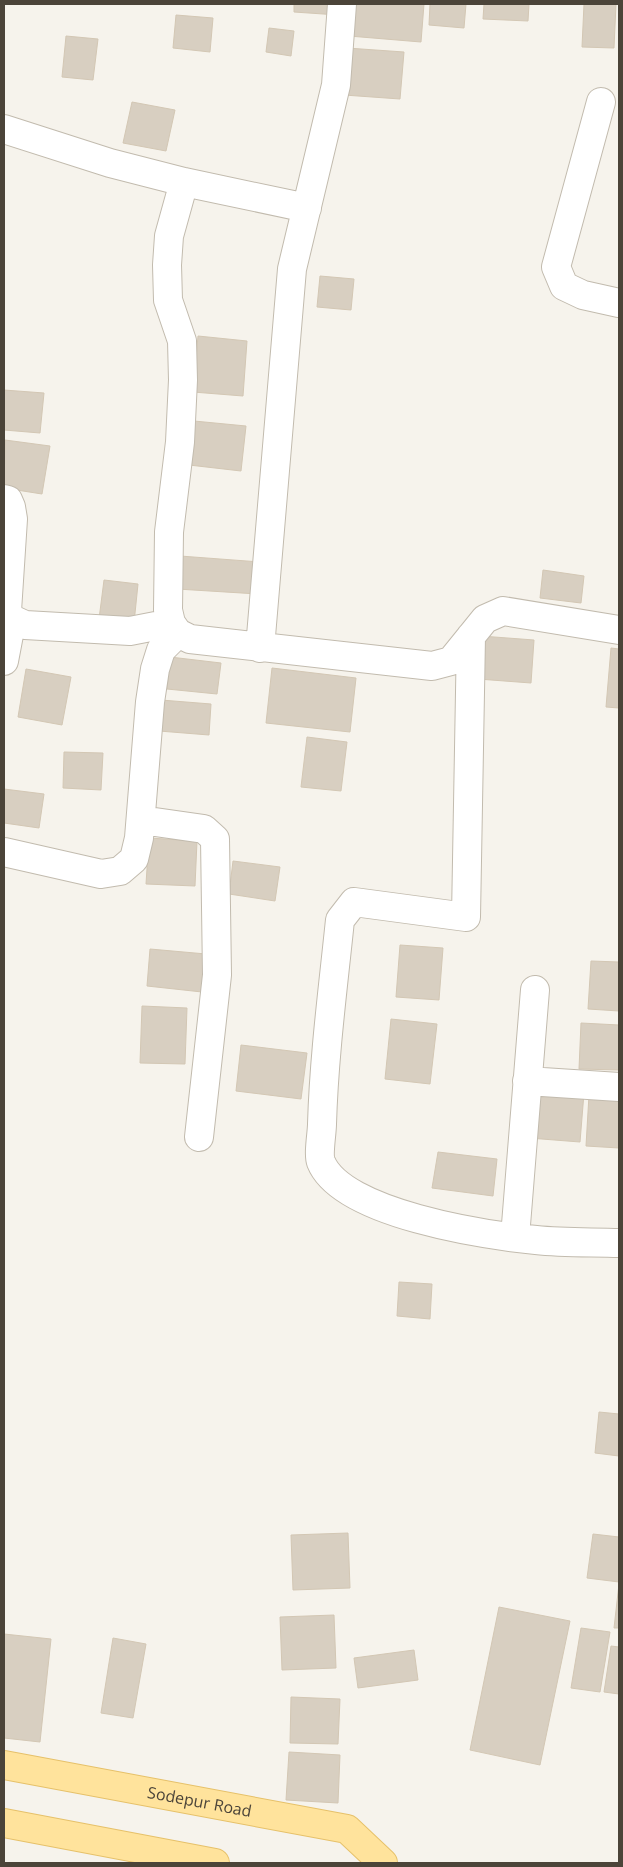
<svg xmlns="http://www.w3.org/2000/svg" width="623" height="1867" font-family="'Open Sans',sans-serif">
  <rect width="100%" height="100%" fill="#f6f3ec"/>
  <path fill="#d8cfc1" stroke="#d3c7b4" d="M294 4H339L338 15 294 12Z
    M352 4H424L421 42 349 36Z
    M430 4H466L464 28 429 25Z
    M484 4H529L528 21 483 19Z
    M584 4H616L614 48 582 47Z
    M176 15 213 18 210 52 173 48Z
    M269 28 294 31 291 56 266 52Z
    M66 36 98 39 93 80 62 77Z
    M347 48 404 52 400 99 344 95Z
    M132 102 175 110 166 151 123 143Z
    M320 276 354 279 351 310 317 307Z
    M198 336 247 341 243 396 193 392Z
    M4 390 44 393 40 433 4 430Z
    M194 421 246 426 241 471 189 465Z
    M5 440 50 446 42 494 4 488Z
    M180 556 260 562 258 594 177 589Z
    M543 570 584 576 581 603 540 598Z
    M104 580 138 584 134 623 99 619Z
    M481 636 534 640 531 683 478 679Z
    M611 648 619 649V708L606 707Z
    M170 657 221 663 217 694 167 689Z
    M272 668 356 678 350 732 266 723Z
    M26 669 71 677 62 725 18 717Z
    M161 700 211 704 209 735 159 731Z
    M307 737 347 742 341 791 301 787Z
    M64 752 103 753 101 790 63 788Z
    M4 789 44 794 39 828 4 823Z
    M149 838 197 841 195 886 146 884Z
    M233 861 280 867 275 901 229 894Z
    M400 945 443 948 439 1000 396 997Z
    M150 949 206 954 202 992 147 986Z
    M591 961 619 962V1011L588 1009Z
    M142 1006 187 1008 185 1064 140 1063Z
    M391 1019 437 1024 430 1084 385 1079Z
    M581 1023 619 1025V1070L579 1069Z
    M241 1045 307 1053 301 1099 236 1091Z
    M533 1089 584 1093 580 1142 529 1138Z
    M589 1095 619 1097V1148L586 1146Z
    M438 1152 497 1159 493 1196 432 1188Z
    M399 1282 432 1284 430 1319 397 1316Z
    M599 1412 619 1414V1456L595 1453Z
    M348 1533 350 1588 293 1590 291 1535Z
    M593 1534 619 1537V1582L587 1578Z
    M619 1584V1628H614Z
    M499 1607 570 1621 540 1765 470 1750Z
    M334 1615 336 1668 282 1670 280 1617Z
    M581 1628 610 1632 600 1692 571 1688Z
    M4 1634 51 1639 40 1742 4 1738Z
    M113 1638 146 1644 133 1718 101 1713Z
    M611 1646 619 1647V1694L604 1692Z
    M414 1650 418 1680 358 1688 354 1658Z
    M291 1697 340 1699 338 1744 290 1743Z
    M289 1752 340 1755 338 1803 286 1800Z"/>
  <g fill="none" stroke-linecap="round" stroke-linejoin="round">
    <defs>
      <path id="minor" d="M601 102 556 267 564 286 583 295 619 303
        M4 129 110 163 184 182 307 208
        M184 182 169 236 167 265 168 300 182 341 183 380 180 442 169 532 168 610 171 623 178 633 190 639 432 666 451 661 485 619 503 611 619 630
        M4 499 8 500 11 507 13 519 7 611 12 619 25 625 130 631 171 623
        M471 636 466 917 354 902 340 920C333 988 324 1056 322 1124 322 1133 318 1154 321 1162 342 1214 485 1235 536 1240 563 1243 592 1242 619 1243
        M260 648 292 269 336 85 342 4
        M4 661 12 619
        M141 820 204 829 215 839 217 975 199 1137
        M4 852 101 874 120 871 134 859 139 838 150 702 155 669 161 650 178 633
        M527 1081 619 1087
        M515 1237 535 990"/>
      <g id="major">
        <path id="s1" d="M4 1765 347 1829 383 1863"/>
        <path d="M4 1823 215 1863"/>
      </g>
    </defs>
    <use href="#minor" stroke="#c2bbae" stroke-width="30"/>
    <use href="#major" stroke="#e6c16a" stroke-width="30"/>
    <use href="#minor" stroke="#fff" stroke-width="28"/>
    <use href="#major" stroke="#ffe39c" stroke-width="28"/>
  </g>
  <g text-anchor="middle" dominant-baseline="central" stroke-width="4.5" stroke-linejoin="round" paint-order="stroke">
    <g font-size="16" fill="#4b4439" stroke="#fff">
      <text stroke="none"><textPath href="#s1" startOffset="199">Sodepur Road</textPath></text>
    </g>
  </g>
  <rect width="623" height="1867" fill="none" stroke="#4b4439" stroke-width="10"/>
</svg>
